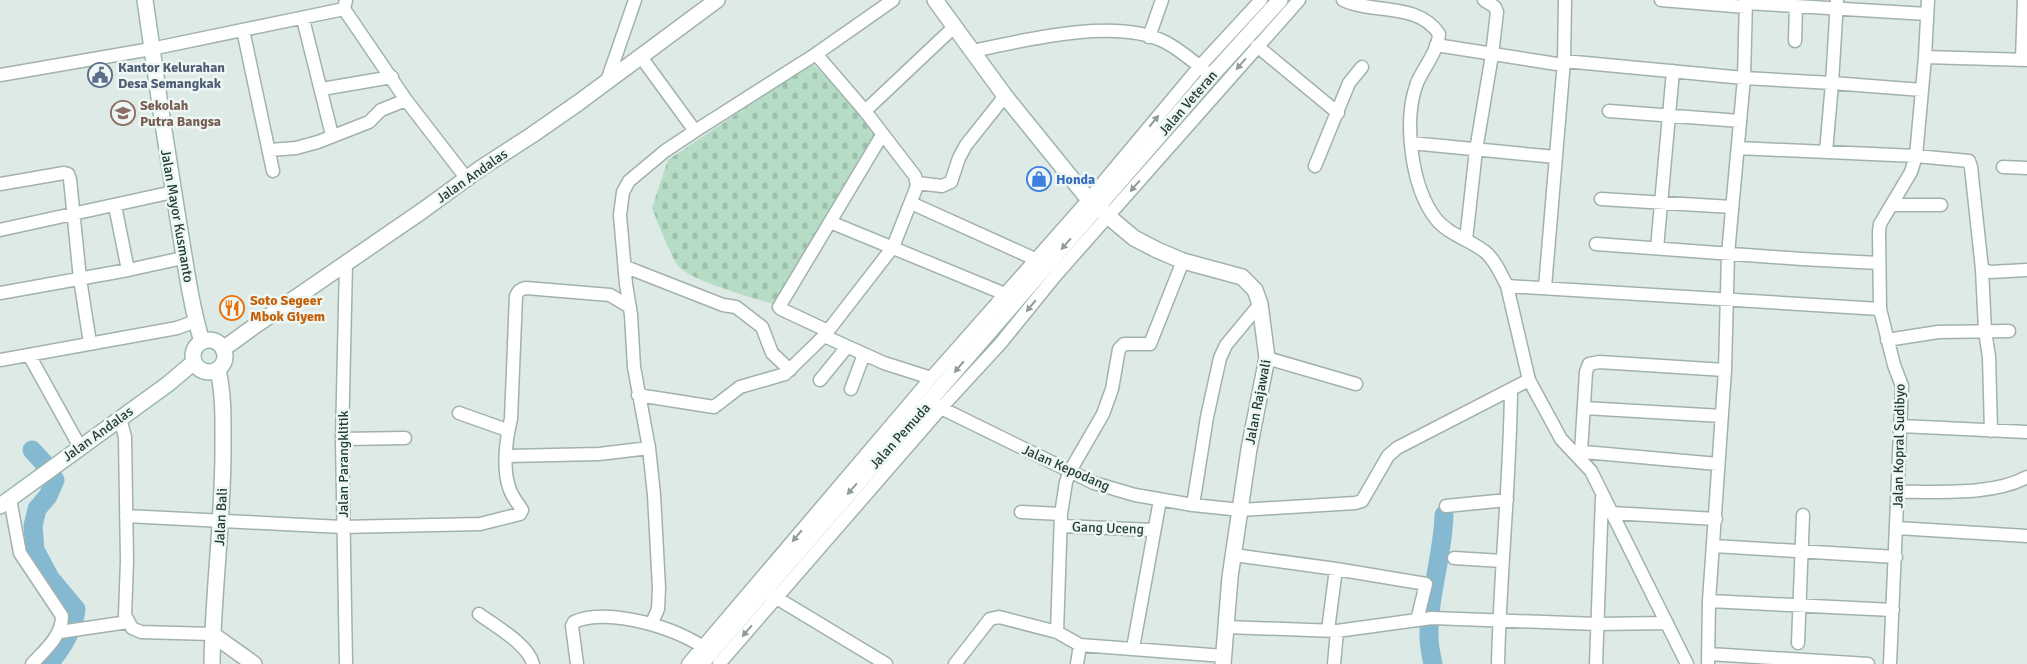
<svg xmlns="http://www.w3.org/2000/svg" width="2027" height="664" font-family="Signika,sans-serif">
  <defs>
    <pattern id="cemetery-stones" width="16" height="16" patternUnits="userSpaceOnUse" patternTransform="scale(1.25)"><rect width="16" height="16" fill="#b6dcc6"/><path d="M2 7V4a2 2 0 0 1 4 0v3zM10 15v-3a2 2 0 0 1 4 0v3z" fill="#9cbeab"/></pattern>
  </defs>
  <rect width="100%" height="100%" fill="#deeae6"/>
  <path fill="url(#cemetery-stones)" d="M812 63 882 134 783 307C761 300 693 282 679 267 670 256 658 222 652 208L668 160Z"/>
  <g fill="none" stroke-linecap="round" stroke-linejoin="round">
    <path stroke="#84b9d1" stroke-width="19" d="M32 450 43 462 55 480 48 496 37 509 33 526 35 550 50 578 76 609C74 630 62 648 49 664
      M1433 664C1431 655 1429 646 1429 637 1428 596 1443 556 1444 515"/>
    <defs>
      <path id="minor" d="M346 0 344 9 406 100 467 179
        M1343 0C1373 14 1418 2 1439 34 1438 51 1424 67 1417 83 1403 120 1411 187 1436 219 1448 234 1468 239 1484 251 1494 258 1501 274 1507 286
        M1661 0 1746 7
        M1837 1 1832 83 1922 90
        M1746 3 1927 14
        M303 19 332 135
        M243 30 273 171
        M1149 37 1162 0
        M1795 41 1796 6
        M1436 45 1563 65
        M1257 46 1338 113
        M973 51C1024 40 1117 17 1165 42 1179 49 1193 61 1205 71
        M816 54 893 0
        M1925 57 2027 60
        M2022 60 2024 0
        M1564 61 1744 78 1832 83 1826 152
        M0 75 151 49 344 9
        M607 81 635 0
        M322 89 392 77
        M865 111 954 27
        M1609 111 1740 121
        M882 135 830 222 1005 294
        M1411 143 1556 157
        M1738 148 1916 156 1969 161 1971 167 1982 269 1990 272 2027 270
        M270 150 296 148 318 142 369 122 381 110 406 100
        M1315 166 1349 83 1362 67
        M2003 167 2027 168
        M917 183 942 186 951 182 959 158 966 145 1005 96
        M0 184 64 173 68 174 70 179 80 279 90 343
        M1601 199 1732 207
        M911 203 1035 259
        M1892 205H1941
        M115 206 128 270
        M0 230 173 192
        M1466 240 1476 150 1492 55 1497 12 1495 7 1484 0
        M1596 244 1802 259 1878 263
        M1657 248 1673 71
        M626 267 723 305 736 307 762 327 772 353 790 370
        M1982 269 1985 331 1989 357 1991 431
        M1545 287 1564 61 1565 0
        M0 293 128 270 183 258
        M828 331 781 309 779 307 830 222
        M824 336 884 363 931 378
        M1887 340 1938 332 2009 331
        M29 355 80 447
        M1267 358 1356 384
        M0 360 177 328 196 321
        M820 380 847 347
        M851 389 864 354
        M638 395 714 407 740 387 785 374 824 336 893 247 917 186 915 176 865 111 816 54 695 131 641 57
        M935 403 941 408 1094 483 1135 495 1193 505 1241 510 1355 503 1362 501 1388 456 1397 448 1529 380
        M1584 408 1722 416
        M459 413 507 430
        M120 418 125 437 127 561 125 615 132 628 141 632 212 634
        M1901 426 2027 432
        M342 439 405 438
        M1573 451 1718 464
        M1581 452 1586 372 1589 364 1599 362 1725 370
        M506 456 599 454 649 448
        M1898 492C1937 491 1992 496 2027 477
        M10 499 20 553 62 616C62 636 45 650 32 664
        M1193 505 1207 417 1220 358 1226 345 1260 304
        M1446 506 1507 500
        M1021 512 1061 514
        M1612 513 1716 519
        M126 516 342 527 480 524 520 514 522 510C518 503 513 498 510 490 502 470 506 439 511 419L516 296C518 291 520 289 526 288L610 295 630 307
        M1062 526 1153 530
        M1897 528 2027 536
        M1714 546 1896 557
        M1454 558 1502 561
        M770 594 886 664
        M1709 601 1893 610
        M479 614C495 626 528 644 533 664
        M1417 620 1432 618 1597 624 1667 623
        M652 623 658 609 659 588 654 495 649 448 634 367 631 315 626 284 620 215 623 192 629 181 665 151 695 131
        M1226 627 1337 631 1417 620 1426 584 1336 569 1234 555
        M1328 630 1336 569
        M60 632 128 622
        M1057 632 1061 514 1066 482 1070 471 1103 414 1112 389 1119 349 1124 344H1150L1183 261
        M1798 643 1803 515
        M1133 648 1160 500
        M1709 654 1868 664
        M346 664 342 439 346 263
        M577 664 572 626 574 622C606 606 684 629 709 652
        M688 664 931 378 1089 199 1200 66 1261 0
        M719 664 941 408 1000 344 1056 275 1299 0
        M955 664 990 619 999 617 1057 632 1080 645 1224 656
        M1077 664 1080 645
        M1334 664 1337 631
        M1498 664C1500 573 1510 482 1511 390
        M1596 664 1602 497
        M1687 664 1591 471 1561 439 1529 380 1507 286 1880 309
        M1708 664 1709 601 1725 370 1728 254 1744 78 1746 0
        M1890 664 1902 386 1894 365 1880 309 1879 232 1880 224 1911 172 1916 156 1925 57 1928 0"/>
      <path id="tertiary" d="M1109 217 1134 238 1157 250 1183 261 1242 277 1255 290 1260 304 1267 358 1249 449 1230 577 1223 664
        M223 349 256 325 422 211 481 168 532 135 578 103 717 0
        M212 634 254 664
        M212 664C213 592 223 521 223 450 223 422 224 396 218 370"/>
      <path id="secondary" d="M145 0C155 73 166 146 178 219 185 260 190 302 202 342
        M935 0 1005 96 1085 195 1109 217
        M193 356a16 16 0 1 1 32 0a16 16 0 1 1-32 0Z
        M0 506 168 384 194 362
        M701 664 1211 76 1280 0"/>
    </defs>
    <use href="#minor" stroke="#a1b2ae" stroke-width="15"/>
    <use href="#tertiary" stroke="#a1b2ae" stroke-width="18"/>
    <use href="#secondary" stroke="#9db6b0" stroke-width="18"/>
    <use href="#minor" stroke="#fff" stroke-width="12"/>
    <use href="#tertiary" stroke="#fff" stroke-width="15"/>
    <use href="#secondary" stroke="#fff" stroke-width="15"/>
  </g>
  <defs><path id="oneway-solid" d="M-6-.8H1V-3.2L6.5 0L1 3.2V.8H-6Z" transform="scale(1.25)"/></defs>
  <g fill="#8f9c9a">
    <use href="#oneway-solid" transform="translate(1241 64) rotate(131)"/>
    <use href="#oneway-solid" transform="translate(1154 121) rotate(-50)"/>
    <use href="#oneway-solid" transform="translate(1135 186) rotate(131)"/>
    <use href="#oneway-solid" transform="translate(1066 244) rotate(131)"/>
    <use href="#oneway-solid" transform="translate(1031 306) rotate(130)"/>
    <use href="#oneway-solid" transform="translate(959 367) rotate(130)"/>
    <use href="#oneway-solid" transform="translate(852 489) rotate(131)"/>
    <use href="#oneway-solid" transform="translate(797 536) rotate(130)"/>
    <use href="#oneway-solid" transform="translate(747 631) rotate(131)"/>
  </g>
  <defs>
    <symbol id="civic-ring" viewBox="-11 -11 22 22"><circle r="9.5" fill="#eef7f4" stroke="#5c6f8a" stroke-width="1.5"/><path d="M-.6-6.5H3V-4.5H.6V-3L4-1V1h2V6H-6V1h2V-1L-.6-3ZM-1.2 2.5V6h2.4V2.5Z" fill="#5c6f8a"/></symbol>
    <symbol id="school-ring" viewBox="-11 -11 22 22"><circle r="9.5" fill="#eef7f4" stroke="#8d6e63" stroke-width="1.5"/><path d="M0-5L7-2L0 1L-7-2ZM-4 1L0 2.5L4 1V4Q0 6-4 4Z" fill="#8d6e63"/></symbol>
    <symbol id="shop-ring" viewBox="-11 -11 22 22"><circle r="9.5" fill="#eef7f4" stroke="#3f7fe0" stroke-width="1.5"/><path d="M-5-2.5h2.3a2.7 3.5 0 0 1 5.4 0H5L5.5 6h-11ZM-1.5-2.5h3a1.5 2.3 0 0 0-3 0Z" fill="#3f7fe0"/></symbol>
    <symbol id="restaurant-ring" viewBox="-11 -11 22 22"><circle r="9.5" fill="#eef7f4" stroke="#e8710a" stroke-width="1.5"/><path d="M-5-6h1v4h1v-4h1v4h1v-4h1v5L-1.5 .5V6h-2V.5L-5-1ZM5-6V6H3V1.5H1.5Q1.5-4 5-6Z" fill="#e8710a"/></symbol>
  </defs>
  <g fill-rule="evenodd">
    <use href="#civic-ring" x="86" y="61" width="28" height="28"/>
    <use href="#school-ring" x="109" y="99" width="28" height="28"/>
    <use href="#shop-ring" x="1025" y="165" width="28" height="28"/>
    <use href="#restaurant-ring" x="218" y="294" width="28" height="28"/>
  </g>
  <g text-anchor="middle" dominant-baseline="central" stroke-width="5" stroke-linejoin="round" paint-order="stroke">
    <g font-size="14" font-weight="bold" fill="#4e5e75" stroke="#eef7f4" text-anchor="start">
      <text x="118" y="67">Kantor Kelurahan<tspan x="118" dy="16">Desa Semangkak</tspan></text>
    </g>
    <g font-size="14" fill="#1f3a36" stroke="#eef7f4">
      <text transform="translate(1188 103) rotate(-49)">Jalan Veteran</text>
      <text transform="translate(472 176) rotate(-35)">Jalan Andalas</text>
      <text transform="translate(177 216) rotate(80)">Jalan Mayor Kusmanto</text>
      <text transform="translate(1258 402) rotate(-79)">Jalan Rajawali</text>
      <text transform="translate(98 434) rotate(-36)">Jalan Andalas</text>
      <text transform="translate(900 436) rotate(-48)">Jalan Pemuda</text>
      <text transform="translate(1899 446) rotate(-89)">Jalan Kopral Sudibyo</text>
      <text transform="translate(343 464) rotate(-90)">Jalan Parangklitik</text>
      <text transform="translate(1066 468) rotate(24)">Jalan Kepodang</text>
      <text transform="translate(221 517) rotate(-87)">Jalan Bali</text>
      <text transform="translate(1108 528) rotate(2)">Gang Uceng</text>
    </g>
    <g font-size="14" font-weight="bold" fill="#785e54" stroke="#eef7f4" text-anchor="start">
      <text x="140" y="105">Sekolah<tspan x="140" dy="16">Putra Bangsa</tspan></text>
    </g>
    <g font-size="14" font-weight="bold" fill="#366cbe" stroke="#eef7f4" text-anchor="start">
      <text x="1056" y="179">Honda</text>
    </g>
    <g font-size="14" font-weight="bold" fill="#c56008" stroke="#eef7f4" text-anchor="start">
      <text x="250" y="300">Soto Segeer<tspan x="250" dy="16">Mbok Giyem</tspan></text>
    </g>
  </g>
</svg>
